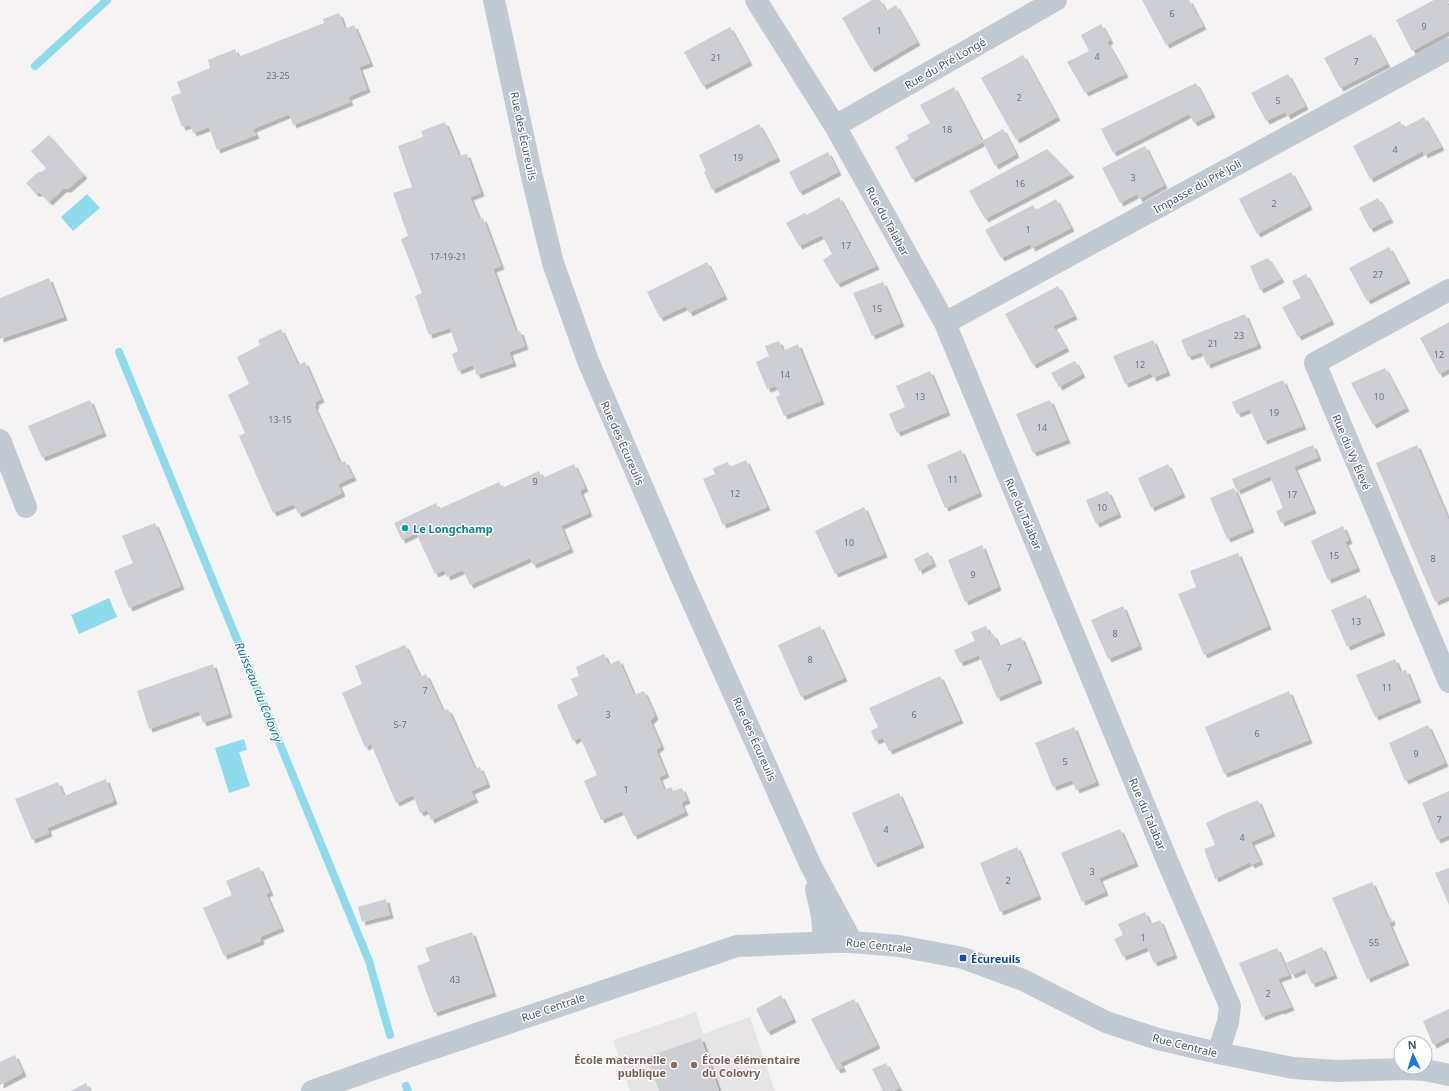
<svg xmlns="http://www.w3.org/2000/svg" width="1449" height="1091" font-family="'Noto Sans',sans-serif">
  <defs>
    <filter id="shadow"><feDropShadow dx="3.5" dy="3.5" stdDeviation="0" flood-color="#0004"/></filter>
  </defs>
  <rect width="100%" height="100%" fill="#f5f3f3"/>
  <path fill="#e6e4e5" d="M696 1012 703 1034 750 1017 775 1091H630L613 1040Z"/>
  <path fill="#90daee" d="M87 194 100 208 73 231 61 217Z
    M109 598 117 617 79 634 71 615Z
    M244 739 247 750 239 752 250 786 229 793 215 748Z"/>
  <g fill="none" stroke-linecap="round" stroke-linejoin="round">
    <path stroke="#90daee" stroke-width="8" d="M35 66 107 0
      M119 352 369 961 390 1035
      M406 1086 408 1091"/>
  </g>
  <path fill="#cdcfd5" filter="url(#shadow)" d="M872 0H880L886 11 896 5 917 42 871 69 842 18Z
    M1142 0H1189L1203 26 1166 45Z
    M1434 0H1449V2L1447 3 1449 7V31L1412 51 1396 20Z
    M339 13 345 29 354 25 370 63 359 67 367 89 348 97 350 102 293 125 289 114 253 129 256 135 217 150 209 127 193 133 190 125 182 127 171 97 181 93 177 82 210 68 208 60 235 49 238 57 324 23 323 19Z
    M1101 24 1110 40 1107 42 1125 74 1085 93 1067 62 1089 51 1081 35Z
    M730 27 749 62 703 86 684 52Z
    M1371 34 1387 64 1340 88 1324 58Z
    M1023 55 1057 117 1016 140 981 78Z
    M1288 74 1305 106 1287 116 1285 112 1266 121 1251 93Z
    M1196 83 1212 114 1194 123 1189 114 1113 153 1101 129Z
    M954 87 982 141 1003 129 1016 154 995 166 983 142 912 179 895 147 909 139 907 135 930 123 920 105Z
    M1424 117 1441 147 1424 155 1423 151 1370 179 1353 146 1400 121 1403 128Z
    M445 122 459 156 467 154 481 193 470 197 479 219 483 218 501 266 493 269 516 332 520 331 525 346 509 352 513 363 477 375 473 365 458 371 452 354 458 351 450 328 429 335 415 296 422 293 401 239 408 236 393 193 412 187 398 146 423 137 421 131Z
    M759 124 777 158 712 190 704 172 706 171 699 155Z
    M49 135 84 175 68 189H63L49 202 40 193H35L26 183 38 172H42L46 168 31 151Z
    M1145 146 1164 185 1139 199 1137 194 1120 203 1102 168Z
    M1047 149 1071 174 985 219 969 191Z
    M828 152 838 172 799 192 789 172Z
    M1291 172 1309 206 1257 234 1239 199Z
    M839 197 876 266 837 284 823 260 832 254 822 235 799 246 786 223 805 213 807 215Z
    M1378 198 1390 219 1370 229 1359 208Z
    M1056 199 1071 228 1032 248 1030 244 1001 258 985 230 1033 205 1036 210Z
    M1389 247 1407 280 1367 301 1349 268Z
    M1268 258 1281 279 1260 290 1250 266Z
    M707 262 724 296 689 313 686 306 660 318 647 292Z
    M1306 274 1331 321 1298 337 1282 307 1301 298 1292 281Z
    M49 278 64 317 0 339V298Z
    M883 282 901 323 872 336 853 293Z
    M1058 286 1074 316 1053 326 1066 348 1033 365 1005 314Z
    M1245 314 1258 345 1207 365 1202 352 1188 357 1181 340Z
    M1449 322V369L1439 374 1420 338Z
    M281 329 298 365 305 362 321 399 315 402 316 405 314 406 340 463 345 461 353 477 338 484 342 493 298 514 294 504 273 513 239 436 245 433 228 395 249 384 237 357 260 345 258 340Z
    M1153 340 1167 372 1153 378 1151 373 1125 384 1113 356Z
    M779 341 783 351 798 344 821 401 784 416 776 397 780 395 776 386 767 389 756 362 769 356 765 346Z
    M1075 361 1082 374 1059 387 1051 373Z
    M1385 368 1406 408 1373 425 1351 383Z
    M930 371 947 412 897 433 889 414 905 407 896 386Z
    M1283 380 1303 426 1264 441 1250 409 1237 414 1232 402Z
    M90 400 103 433 42 458 28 426Z
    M1050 400 1067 440 1033 453 1016 414Z
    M1313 445 1318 457 1294 467 1313 510 1281 523 1276 511 1283 508 1270 476 1237 491 1232 479Z
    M1417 445 1449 521V596L1435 602 1376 463Z
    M961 450 979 493 945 508 927 465Z
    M746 460 767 507 723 525 703 479 715 474 713 468 728 462 730 467Z
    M574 464 585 488 580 491 589 513 561 526 570 549 533 565 530 558 470 585 463 570 447 577 444 570 435 574 416 533 402 540 394 523 436 503 439 509 499 482 502 488 539 471 543 478Z
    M1168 464 1182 494 1151 508 1138 478Z
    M1234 488 1251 529 1227 539 1210 498Z
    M1108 491 1118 514 1096 524 1086 500Z
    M864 507 884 554 835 574 815 531Z
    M155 523 181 586 129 608 114 571 133 563 122 536Z
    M1343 526 1349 540 1345 542 1357 568 1328 580 1311 541Z
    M982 545 998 587 965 602 948 560Z
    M928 552 933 563 919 571 914 559Z
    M1238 553 1268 626 1204 655 1178 594 1196 587 1190 571Z
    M1366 595 1382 632 1347 647 1331 610Z
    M1123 606 1139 646 1108 659 1091 620Z
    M820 626 844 678 801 697 778 645Z
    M986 626 990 635 993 634 999 646 1021 637 1039 680 997 698 979 655 960 663 954 650 975 641 971 632Z
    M405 645 420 677 426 674 443 711 448 709 475 769 480 767 487 784 471 791 475 799 431 820 427 810 420 813 413 795 396 803 371 744 365 747 342 693 362 684 355 666Z
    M604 654 609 665 619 660 634 695 644 691 655 716 650 721 661 746 656 750 666 774 659 777 664 790 671 787 673 791 682 788 687 800 681 803 685 812 634 836 622 811 601 820 584 781 597 775 580 737 573 741 557 705 578 695 571 679 579 676 576 667Z
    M1395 659 1400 672 1406 670 1418 699 1375 717 1356 675Z
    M213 664 229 714 203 723 199 711 149 729 137 691Z
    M940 676 960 720 889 751 883 738 875 741 871 731 878 727 869 708Z
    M1289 691 1309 740 1224 774 1205 727Z
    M1428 725 1445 763 1405 781 1389 743Z
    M1074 727 1096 782 1076 790 1072 780 1053 787 1035 743Z
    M106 779 114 801 47 828 49 833 32 840 15 799 58 782 64 796Z
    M1449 791V835L1437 840 1422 803Z
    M899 793 921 844 874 864 852 813Z
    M1258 800 1272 833 1251 842 1260 861 1251 865 1250 862 1215 879 1204 849 1215 845 1206 823 1222 815Z
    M1120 829 1135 863 1099 878 1105 892 1082 902 1061 853Z
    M1017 847 1038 896 1000 912 980 863Z
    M259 867 270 892 266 894 281 928 260 937 261 941 224 956 203 908 232 895 226 881Z
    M1449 868V905L1435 873Z
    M1372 882 1388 919 1391 917 1392 922 1389 923 1406 962 1367 979 1332 898Z
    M386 899 390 915 362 922 358 907Z
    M1145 912 1150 924 1160 920 1174 955 1154 963 1147 947 1123 957 1114 939 1123 935 1118 924Z
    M472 932 493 993 434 1013 417 966 430 961 425 948Z
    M1322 947 1334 975 1312 984 1305 969 1292 975 1286 963Z
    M1277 948 1289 975 1278 979 1291 1007 1281 1011 1280 1010 1262 1017 1239 963Z
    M781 995 793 1019 767 1032 756 1009Z
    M854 999 877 1045 840 1063 843 1068 837 1070 811 1019Z
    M1449 1009V1037L1433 1045 1423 1021Z
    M701 1038 719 1091H659L647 1057Z
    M15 1055 23 1073 0 1085V1062Z
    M886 1063 899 1088 893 1091H883L872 1069Z
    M86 1083 90 1091H71Z"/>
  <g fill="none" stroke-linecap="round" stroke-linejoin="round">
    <path stroke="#c1cad2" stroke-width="22" d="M494 0 532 177 553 263 588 361 680 574 811 866 852 942
      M756 0 835 126 945 323 1169 865 1230 1006 1228 1022 1218 1053
      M835 126 1056 0
      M1449 290 1315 363 1449 682
      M945 323 1449 49
      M0 440 26 507
      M816 889 822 916 824 942
      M312 1091 408 1057 737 946 834 942H852L899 946 963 958 1023 980 1106 1022 1158 1039 1218 1053 1293 1068 1337 1071 1406 1069 1425 1070 1449 1075"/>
  </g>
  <circle fill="#0f9aa8" stroke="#fff" stroke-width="1.5" cx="405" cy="528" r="4"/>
  <rect fill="#1a4fb4" stroke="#fff" stroke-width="1.5" x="959" y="954" width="8" height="8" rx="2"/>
  <g fill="#8d6e63" stroke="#fff" stroke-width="1.5">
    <circle cx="674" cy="1065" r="4"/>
    <circle cx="694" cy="1065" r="4"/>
  </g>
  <g text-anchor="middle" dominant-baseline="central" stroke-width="3" stroke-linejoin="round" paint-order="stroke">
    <g font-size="9" fill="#6b747e">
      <text x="1172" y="13">6</text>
      <text x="1424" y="26">9</text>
      <text x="879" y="30">1</text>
      <text x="1097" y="56">4</text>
      <text x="716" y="57">21</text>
      <text x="1356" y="61">7</text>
      <text x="278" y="75">23-25</text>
      <text x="1019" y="97">2</text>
      <text x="1278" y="100">5</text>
      <text x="947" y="129">18</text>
      <text x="1395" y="149">4</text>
      <text x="738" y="157">19</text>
      <text x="1133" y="177">3</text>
      <text x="1020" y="183">16</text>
      <text x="1274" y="203">2</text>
      <text x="1028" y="229">1</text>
      <text x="846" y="245">17</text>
      <text x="448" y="256">17-19-21</text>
      <text x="1378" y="274">27</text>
      <text x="877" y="308">15</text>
      <text x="1239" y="335">23</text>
      <text x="1213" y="343">21</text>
      <text x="1439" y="354">12</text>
      <text x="1140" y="364">12</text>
      <text x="785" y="374">14</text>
      <text x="920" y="396">13</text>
      <text x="1379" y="396">10</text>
      <text x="1274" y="412">19</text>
      <text x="280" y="419">13-15</text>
      <text x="1042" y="427">14</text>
      <text x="953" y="479">11</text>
      <text x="535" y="481">9</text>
      <text x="735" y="493">12</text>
      <text x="1292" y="494">17</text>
      <text x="1102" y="507">10</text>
      <text x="849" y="542">10</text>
      <text x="1334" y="555">15</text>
      <text x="1433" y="558">8</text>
      <text x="973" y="574">9</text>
      <text x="1356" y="621">13</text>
      <text x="1115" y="633">8</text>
      <text x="810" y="659">8</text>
      <text x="1009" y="667">7</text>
      <text x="1387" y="687">11</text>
      <text x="425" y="690">7</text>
      <text x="608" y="714">3</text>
      <text x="914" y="714">6</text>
      <text x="400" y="724">5-7</text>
      <text x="1257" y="733">6</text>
      <text x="1416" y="753">9</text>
      <text x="1065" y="761">5</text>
      <text x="626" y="789">1</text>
      <text x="1439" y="819">7</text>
      <text x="886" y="829">4</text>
      <text x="1242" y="837">4</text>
      <text x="1092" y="871">3</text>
      <text x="1008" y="880">2</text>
      <text x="1143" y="937">1</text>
      <text x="1374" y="942">55</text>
      <text x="455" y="979">43</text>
      <text x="1268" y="993">2</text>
    </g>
    <g font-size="11" fill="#4a5661" stroke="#fff">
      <text transform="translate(945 63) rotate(-30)">Rue du Pré Longé</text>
      <text transform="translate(524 136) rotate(78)">Rue des Écureuils</text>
      <text transform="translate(1197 186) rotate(-29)">Impasse du Pré Joli</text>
      <text transform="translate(888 221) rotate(61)">Rue du Talabar</text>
      <text transform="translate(623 443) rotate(66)">Rue des Écureuils</text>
      <text transform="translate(1352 452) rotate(67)">Rue du Vy Élevé</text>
      <text transform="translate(1024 514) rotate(67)">Rue du Talabar</text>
      <text transform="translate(755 739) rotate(66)">Rue des Écureuils</text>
      <text transform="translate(1148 814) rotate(67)">Rue du Talabar</text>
      <text transform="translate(879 945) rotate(6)">Rue Centrale</text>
      <text transform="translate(553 1007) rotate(-19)">Rue Centrale</text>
      <text transform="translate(1185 1045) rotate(14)">Rue Centrale</text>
    </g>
    <g font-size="11" font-weight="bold" fill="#0d838f" stroke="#fff" text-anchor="start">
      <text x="413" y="528">Le Longchamp</text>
    </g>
    <g font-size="11" font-weight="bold" fill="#164399" stroke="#fff" text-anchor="start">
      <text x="971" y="958">Écureuils</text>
    </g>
    <g font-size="11" font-weight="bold" fill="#785e54" stroke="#fff" text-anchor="end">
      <text x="666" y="1059">École maternelle<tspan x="666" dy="13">publique</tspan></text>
      <text x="702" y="1059" text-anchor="start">École élémentaire<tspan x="702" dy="13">du Colovry</tspan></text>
    </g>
    <g font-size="12" font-style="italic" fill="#0c7c9b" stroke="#fff">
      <text transform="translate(259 692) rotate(68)">Ruisseau du Colovry</text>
    </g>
  </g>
  <g transform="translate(1413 1055) rotate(356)"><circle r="19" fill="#ffffff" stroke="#b7bbc0"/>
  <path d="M0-3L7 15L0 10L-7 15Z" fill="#1a73e8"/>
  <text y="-6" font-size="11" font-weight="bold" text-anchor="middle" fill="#4a5661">N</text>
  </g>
</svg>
